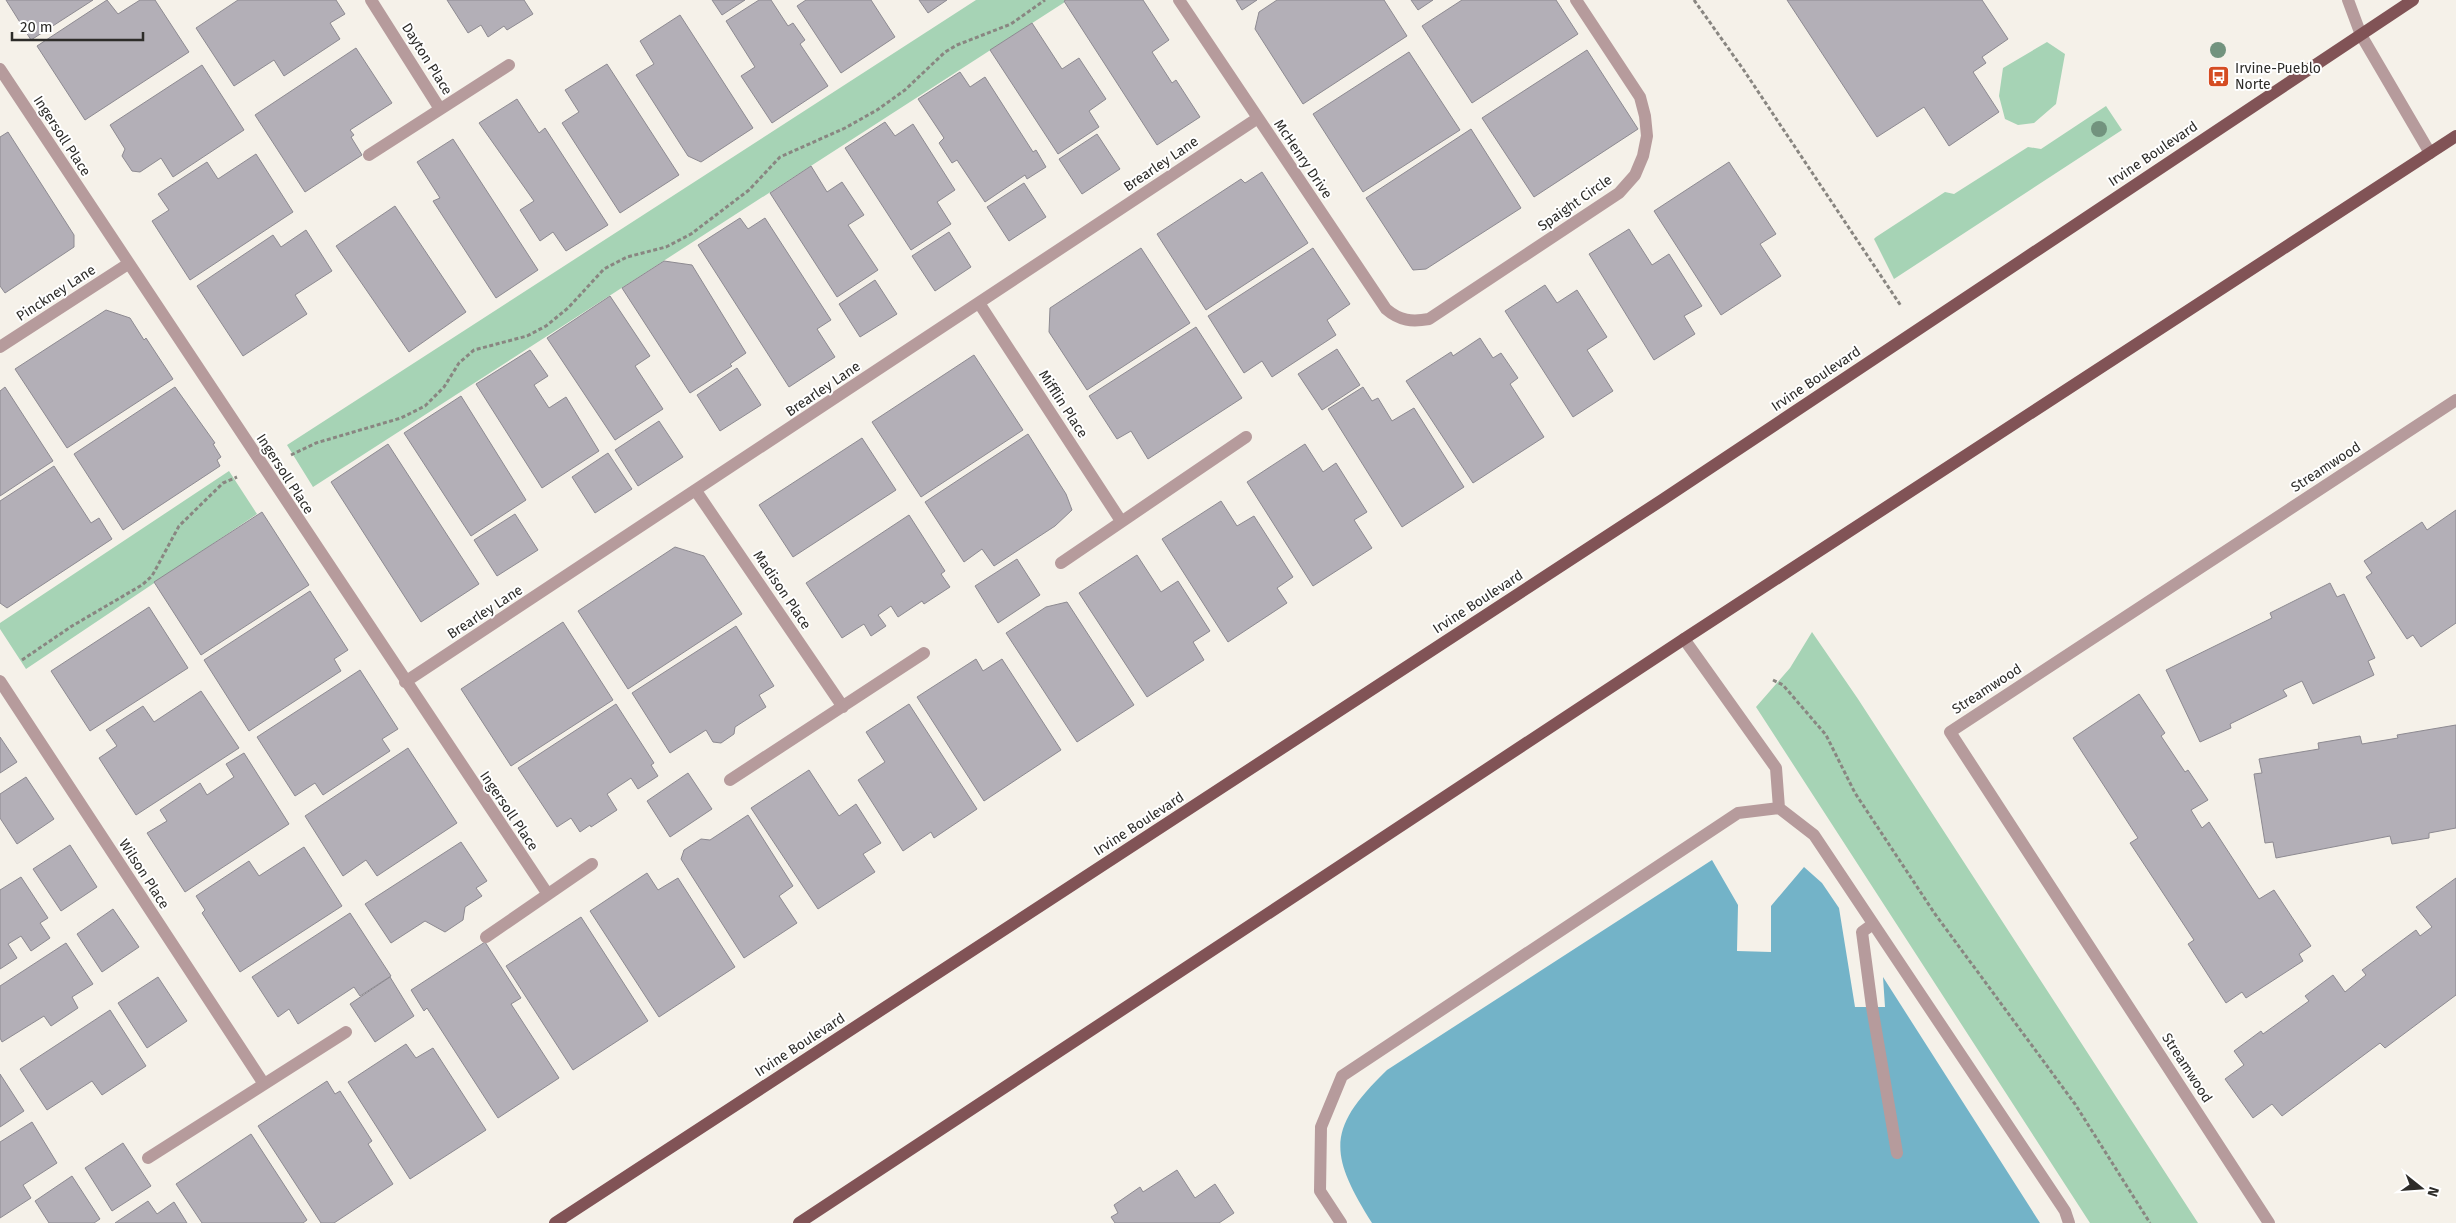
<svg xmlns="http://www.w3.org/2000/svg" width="2456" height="1223" font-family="'Fira Sans',sans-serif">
  <rect width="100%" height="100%" fill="#f5f1e9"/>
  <path fill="#a6d3b5" d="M976 0H1068L313 487 287 445Z
    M2047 42 2065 54 2056 104 2034 123 2018 125 2005 119 1999 96 2003 68Z
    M2106 106 2122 130 1894 279 1874 239 1876 237 1945 192 1954 194 2028 147 2041 149Z
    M229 471 257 514 26 669 0 629V623Z
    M1812 632 1858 699 2198 1223H2090L1756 707 1790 668Z"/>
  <path fill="#73b3c8" d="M1712 860 1738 905 1737 951 1771 952V906L1804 867 1822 883 1839 908 1855 1007H1885L1883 977 2040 1223H1372C1328 1153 1327 1128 1387 1070Z"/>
  <path fill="#b3afb7" stroke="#8d8a91" d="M6 0H93L31 40Z
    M107 0 118 14 140 0H155L189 52 85 120 37 46Z
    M238 0H336L345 14 330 23 340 39 284 76 274 60 234 86 196 28Z
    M447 0H524L533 14 507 30 504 26 488 37 481 25 468 33Z
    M712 0H745L722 15Z
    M759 0H771L788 26 793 23 805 40 800 44 828 86 772 123 741 76 755 67 726 21Z
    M806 0H871L895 37 841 73 797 6Z
    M919 0H947L928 13Z
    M1066 0H1143L1169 40 1152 52 1172 83 1176 80 1200 117 1157 145 1064 1Z
    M1236 0H1257L1242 10Z
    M1277 0H1384L1407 36 1303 104 1255 29 1259 12Z
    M1411 0H1433L1418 10Z
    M1462 0H1556L1578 34 1472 103 1422 26Z
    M1787 0H1982L2008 39 1982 57 1986 63 1973 72 1999 112 1949 146 1924 107 1877 137Z
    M680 15 753 128 701 162 688 156 636 75 654 64 640 41Z
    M1032 23 1062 69 1079 58 1106 99 1089 111 1099 127 1058 154 990 50Z
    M356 48 392 103 350 130 354 135 351 137 362 155 305 192 255 115Z
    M1587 50 1638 129 1534 197 1482 118Z
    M1409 52 1460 130 1363 192 1313 114Z
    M607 64 679 175 620 213 562 123 579 112 565 90Z
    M202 65 244 130 173 177 161 158 140 172 132 171 122 156 125 149 110 125Z
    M960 72 970 87 985 77 1033 152 1036 150 1046 167 1027 179 1025 175 985 202 957 160 952 163 939 143 944 138 918 99Z
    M517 99 539 133 545 128 608 225 566 251 553 232 540 241 520 210 534 201 479 123Z
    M885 122 895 136 913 124 955 190 937 202 951 224 911 250 845 148Z
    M1471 129 1521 208 1426 269 1413 270 1366 198Z
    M8 132 74 235V247L5 293 0 286V137Z
    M1097 134 1120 169 1082 194 1059 159Z
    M453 139 538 270 496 298 433 201 440 198 417 162Z
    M256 154 293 212 190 280 152 221 169 210 158 194 207 162 218 179Z
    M1729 162 1776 234 1760 244 1781 276 1721 315 1654 211Z
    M811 166 827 192 842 182 864 215 848 225 878 270 837 297 770 193Z
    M1262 172 1308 243 1206 310 1157 234 1241 179 1245 183Z
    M1024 183 1046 217 1009 241 987 207Z
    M395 206 466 312 409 352 336 246Z
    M740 218 748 229 765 218 831 320 817 329 835 357 789 387 698 245Z
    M1629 229 1652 265 1669 254 1702 306 1684 316 1695 334 1654 360 1589 254Z
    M306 230 332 271 295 295 307 314 243 356 197 286 273 235 281 247Z
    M949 232 971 267 935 291 912 256Z
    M1141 248 1190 323 1087 390 1049 332 1050 308Z
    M1313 248 1350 304 1327 320 1336 335 1272 377 1262 361 1244 373 1208 316Z
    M664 261 692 265 746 353 730 364 732 366 690 393 622 288Z
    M875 280 897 314 860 337 839 304Z
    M1545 285 1557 303 1577 290 1607 337 1587 350 1613 391 1573 417 1505 311Z
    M610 296 650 356 635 366 663 409 615 440 547 338Z
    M106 310 130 318 144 340 146 338 173 379 67 448 15 369Z
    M1196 327 1242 398 1148 459 1131 431 1117 439 1089 396Z
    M1480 338 1493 358 1501 353 1518 378 1510 384 1544 437 1473 483 1406 381 1451 352 1453 356Z
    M1337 349 1360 385 1322 410 1298 374Z
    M530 350 548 376 534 385 549 408 566 397 599 451 542 488 476 384Z
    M974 355 1023 430 921 497 872 422Z
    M737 368 761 405 720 431 697 395Z
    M5 387 53 461 0 496V391Z
    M175 387 215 443 213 444 221 457 217 460 220 466 123 530 74 454Z
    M1363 387 1372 401 1378 398 1392 421 1414 408 1464 487 1402 527 1328 409Z
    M461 396 526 500 471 536 404 433Z
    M659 421 683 457 638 486 615 450Z
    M1028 434 1066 494 1072 510 1055 526 994 566 982 549 964 562 925 502Z
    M862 438 896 490 793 557 759 505Z
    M388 444 479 584 421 622 331 482Z
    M1305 444 1323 472 1336 463 1367 512 1354 520 1372 548 1313 586 1247 482Z
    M608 453 632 489 595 513 572 477Z
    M54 466 91 523 99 518 112 539 7 608 0 603V501Z
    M1221 501 1237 526 1254 516 1293 577 1277 588 1287 603 1228 642 1162 539Z
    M2456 510V623L2421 647 2413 635 2407 639 2366 577 2372 573 2364 561 2422 522 2427 530Z
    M262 512 309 585 201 655 154 582Z
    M515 514 538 550 497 576 474 540Z
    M909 515 945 571 941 574 950 587 924 604 922 601 898 617 891 606 878 615 886 626 871 636 864 624 842 638 806 583Z
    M675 547 704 556 742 614 628 689 578 611Z
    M1137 555 1161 592 1178 581 1210 631 1193 642 1204 660 1147 697 1079 593Z
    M1017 559 1040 595 998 623 975 586Z
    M2330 583 2337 597 2344 594 2375 658 2368 661 2374 675 2313 704 2302 681 2283 690 2287 696 2230 724 2231 728 2200 742 2166 670 2272 618 2270 613Z
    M310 591 348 650 334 659 341 671 249 731 204 660Z
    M1067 602 1134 705 1077 742 1006 633 1046 607Z
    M149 607 188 668 90 731 51 671Z
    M563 622 613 700 511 766 461 689Z
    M736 626 774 686 759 695 766 707 735 727 734 734 721 743 713 742 706 730 670 753 632 693Z
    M976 659 983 671 1002 659 1061 750 984 801 917 697Z
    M360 670 398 729 382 739 390 751 323 795 315 783 295 796 257 737Z
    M201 691 239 748 136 815 99 758 117 746 106 730 143 706 154 722Z
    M2139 694 2165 733 2161 736 2185 772 2188 770 2208 800 2191 810 2202 828 2209 822 2259 899 2274 890 2311 946 2299 954 2303 961 2246 998 2242 992 2226 1003 2188 944 2194 940 2130 843 2138 838 2073 738Z
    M616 704 654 763 651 765 658 776 638 789 631 778 607 794 617 810 591 827 590 825 580 832 571 818 557 827 518 768Z
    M909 704 977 809 934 838 931 832 903 851 858 780 885 762 866 732Z
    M2456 725V828L2429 833V838L2392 844 2390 836 2276 858 2273 842 2265 843 2254 774 2262 773 2259 759 2319 749 2318 743 2360 736 2362 744 2398 738 2397 735Z
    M0 737 17 762 0 773Z
    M408 748 457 823 377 876 366 860 343 876 305 816Z
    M244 753 289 824 185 892 147 833 167 821 160 810 200 783 207 795 234 777 226 764Z
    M809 770 839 816 856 804 881 843 863 854 875 872 818 909 751 808Z
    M688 773 712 809 670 837 647 801Z
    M26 777 54 819 17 844 0 818V794Z
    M748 815 793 886 779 896 797 923 744 958 681 859 684 850 701 839 710 840Z
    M461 842 487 881 476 888 482 896 465 907 463 920 445 932 425 921 391 943 365 904Z
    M70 845 97 887 61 911 33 869Z
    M304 847 342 906 240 972 202 913 205 910 196 896 249 861 259 876Z
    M647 873 658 890 678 878 735 967 659 1017 590 911Z
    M21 877 48 918 40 923 50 938 31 951 21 936 8 944 17 958 0 969V890Z
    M2456 878V995L2385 1048 2380 1043 2282 1116 2272 1104 2253 1118 2225 1079 2244 1065 2234 1051 2261 1031 2263 1034 2309 1001 2305 996 2333 975 2345 992 2366 975 2362 970 2416 930 2420 936 2432 927 2416 907Z
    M113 909 139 947 102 972 77 934Z
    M350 913 391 976 360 996 354 987 298 1024 289 1009 278 1017 252 977Z
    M581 917 648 1021 573 1070 506 966Z
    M485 942 521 998 511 1004 559 1078 498 1118 427 1008 424 1011 411 990Z
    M66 943 93 984 72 997 78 1008 51 1026 44 1016 2 1042 0 1038V986Z
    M158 977 187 1021 147 1048 118 1003Z
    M390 977 414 1016 375 1042 350 1004Z
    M110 1010 146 1066 102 1095 92 1081 47 1110 20 1069Z
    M406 1044 416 1058 433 1048 486 1130 410 1179 348 1082Z
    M0 1074 24 1111 0 1127Z
    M327 1081 335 1094 340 1091 372 1141 368 1144 393 1184 334 1223H321L258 1126Z
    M32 1122 57 1163 23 1185 31 1198 0 1218V1142Z
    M251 1134 307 1220 303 1223H202L176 1184Z
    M123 1143 151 1186 112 1211 85 1168Z
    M1177 1170 1195 1198 1215 1184 1234 1213 1219 1223H1115L1111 1217 1118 1213 1114 1205 1140 1187 1143 1192Z
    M72 1176 100 1219 94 1223H49L35 1201Z
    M148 1201 157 1214 174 1202 187 1223H115Z"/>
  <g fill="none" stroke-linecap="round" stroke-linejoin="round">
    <path stroke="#898681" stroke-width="3" stroke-dasharray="4 2.5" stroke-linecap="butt" d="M1694 0 1743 69 1901 306
      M291 455 316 443 401 418 425 406 444 387 459 363 474 350 527 336 546 326 568 308 604 269 627 257 666 247 691 234 749 190 780 157 845 128 877 110 905 90 945 52 957 45 1011 24 1045 0
      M22 660 72 626 142 585 152 576 179 526 223 483 237 477
      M1773 680 1783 685 1826 735 1855 793 1935 914 2075 1104 2150 1223"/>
    <path stroke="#b69b9c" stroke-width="12" d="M371 0 440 109
      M1179 0 1386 309C1400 321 1412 322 1429 319L1619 193 1635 175 1643 156 1647 136 1645 116 1640 97 1576 0
      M2348 0 2361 35 2430 153
      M0 69 547 893
      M369 155 509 65
      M979 303 1121 521
      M0 347 128 264
      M696 491 843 707
      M1061 563 1246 437
      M1684 639 1776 768 1779 808
      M0 681 264 1084
      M405 682 1258 118
      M730 780 924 653
      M1873 924 1862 932 1872 1007 1897 1153
      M486 937 592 864
      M148 1158 346 1032
      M1341 1223 1320 1191 1321 1127 1342 1076 1738 813 1779 808 1814 835 2065 1211 2069 1223
      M2269 1223 1950 732 2456 400"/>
    <path stroke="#815356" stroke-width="12" d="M555 1223 1662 500 2413 0
      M799 1223 1684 639 2456 136"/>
  </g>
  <g fill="#72937e">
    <circle cx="2218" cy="50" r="8"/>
    <circle cx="2099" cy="129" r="8"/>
  </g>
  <defs>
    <symbol id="bus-square" viewBox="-11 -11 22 22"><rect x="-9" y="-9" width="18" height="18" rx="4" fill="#d54c22" stroke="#fff"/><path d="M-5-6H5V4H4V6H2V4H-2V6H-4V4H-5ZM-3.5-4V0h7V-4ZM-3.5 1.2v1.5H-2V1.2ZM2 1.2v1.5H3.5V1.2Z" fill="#fff"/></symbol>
  </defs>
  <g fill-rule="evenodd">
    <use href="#bus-square" x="2206" y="64" width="25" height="25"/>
  </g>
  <g text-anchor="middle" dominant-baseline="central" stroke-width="4" stroke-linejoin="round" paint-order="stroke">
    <g font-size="14" fill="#2d2c29" stroke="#fff">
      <text transform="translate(427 59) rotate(58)">Dayton Place</text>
      <text transform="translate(62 136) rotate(57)">Ingersoll Place</text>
      <text transform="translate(2153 154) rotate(-34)">Irvine Boulevard</text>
      <text transform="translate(1303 159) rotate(56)">McHenry Drive</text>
      <text transform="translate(1161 164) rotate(-34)">Brearley Lane</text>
      <text transform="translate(1575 203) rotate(-35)">Spaight Circle</text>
      <text transform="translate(56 293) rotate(-33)">Pinckney Lane</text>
      <text transform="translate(1816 379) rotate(-34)">Irvine Boulevard</text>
      <text transform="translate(823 389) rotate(-34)">Brearley Lane</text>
      <text transform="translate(1063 404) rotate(57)">Mifflin Place</text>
      <text transform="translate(2326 467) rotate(-33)">Streamwood</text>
      <text transform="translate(285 474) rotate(57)">Ingersoll Place</text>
      <text transform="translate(782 590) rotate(56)">Madison Place</text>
      <text transform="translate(1478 602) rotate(-33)">Irvine Boulevard</text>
      <text transform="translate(485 612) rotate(-33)">Brearley Lane</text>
      <text transform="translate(1987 689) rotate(-33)">Streamwood</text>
      <text transform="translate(509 811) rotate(56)">Ingersoll Place</text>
      <text transform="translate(1139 824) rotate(-33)">Irvine Boulevard</text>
      <text transform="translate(144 874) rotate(57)">Wilson Place</text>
      <text transform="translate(800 1045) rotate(-33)">Irvine Boulevard</text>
      <text transform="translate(2187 1068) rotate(57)">Streamwood</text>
    </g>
    <g font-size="14" fill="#2d2c29" stroke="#fff" text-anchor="start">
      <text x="2235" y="68">Irvine-Pueblo<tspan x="2235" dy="16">Norte</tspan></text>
    </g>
  </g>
  <g transform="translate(2421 1188) rotate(107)" stroke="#ffffff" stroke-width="4" paint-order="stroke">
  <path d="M0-4L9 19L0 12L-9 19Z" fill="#2d2c29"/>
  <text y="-8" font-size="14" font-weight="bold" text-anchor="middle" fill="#2d2c29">N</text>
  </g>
  <path d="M12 32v8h131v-8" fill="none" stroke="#2d2c29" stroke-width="2.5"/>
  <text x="20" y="32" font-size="15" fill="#2d2c29" stroke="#ffffff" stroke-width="4" paint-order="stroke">20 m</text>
</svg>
